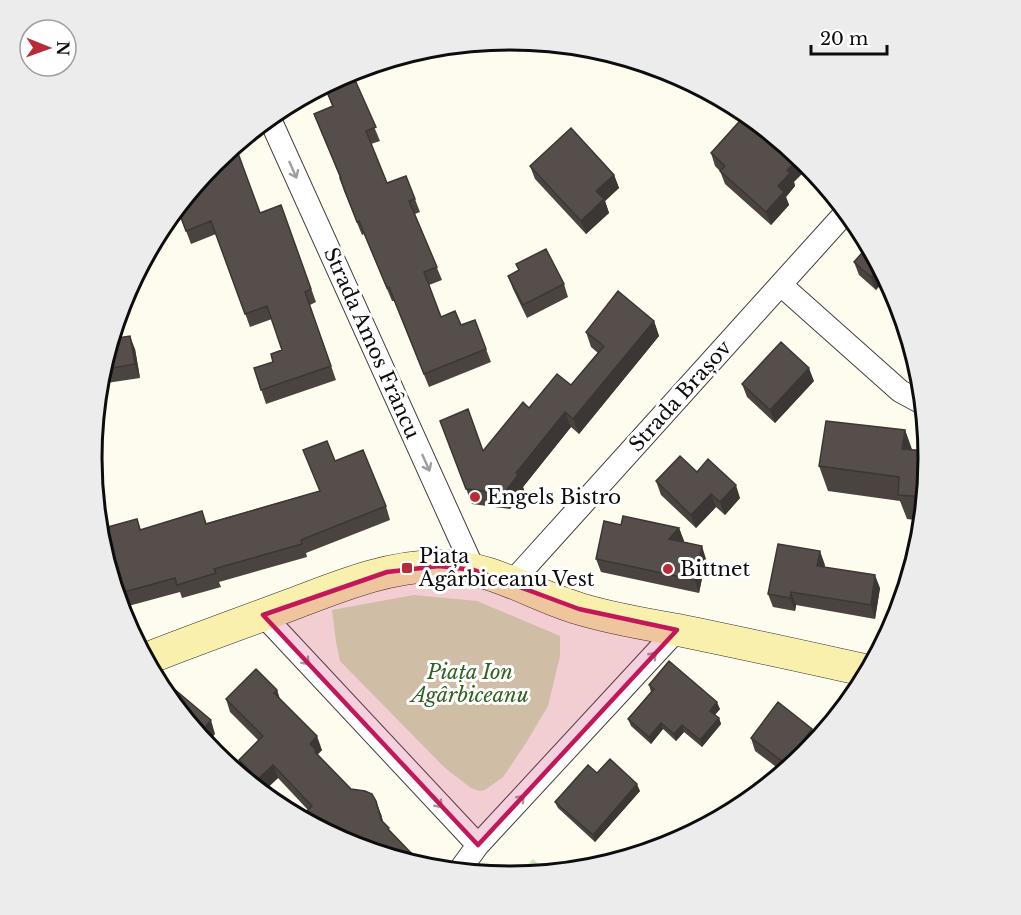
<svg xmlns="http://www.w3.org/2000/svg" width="1021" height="915" font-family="'Libre Baskerville',serif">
  <rect width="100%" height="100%" fill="#fefbef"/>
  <path fill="#d2e7ba" d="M414 595 477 601 560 636V656L548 706 526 743 503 777 485 790 479 791 471 788 445 768 340 661 336 642 332 610Z
    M533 859 547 872 517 875Z"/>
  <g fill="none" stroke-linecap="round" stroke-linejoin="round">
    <defs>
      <path id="street" d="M269 117 474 570
        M781 285 900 391 924 404
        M513 581 847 211
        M263 615 478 845
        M459 871 478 845 677 630"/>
      <path id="secondary" d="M146 659C194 640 242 623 290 605 338 587 387 566 438 566 491 565 532 595 580 609 613 619 645 624 678 630 742 643 805 657 869 671"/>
    </defs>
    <use href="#street" stroke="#404040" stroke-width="24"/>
    <use href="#secondary" stroke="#2f2f2f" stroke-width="33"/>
    <use href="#street" stroke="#fff" stroke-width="22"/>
    <use href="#secondary" stroke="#faf0ae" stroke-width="32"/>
  </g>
  <path fill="#4a4340" d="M351 71 380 141 371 144 387 183 406 176 420 212 415 214 442 280 429 285 441 317 461 325 475 320 491 362 429 387 394 301H392L364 234 362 235 344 191 340 178 314 114 332 106 324 85Z
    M724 100 743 110 794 182 795 186 786 197 789 205 771 225 725 184 720 171 715 166 711 153 742 119Z
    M530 166 614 175 619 188 605 201 609 213 586 234 535 179Z
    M281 205 316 302 310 305 336 380 266 404 254 368 273 362 282 350 272 319 250 327 216 234 191 244 177 207 260 213Z
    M869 245 897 298 898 300 881 284 876 290 859 275 854 262Z
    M516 264 564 284 568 297 527 318 513 289 508 276 519 271Z
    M654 321 659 336 579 434 571 427 523 487 524 490 510 509 472 504 440 421 483 451 529 408 571 385 598 353 591 347 586 332Z
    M111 339 135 349 140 378 100 384V376Z
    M814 381 775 423 747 397 742 384Z
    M905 430 912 450 929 458 923 521 907 519 900 501 828 491 819 466Z
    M335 461 386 506 390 520 306 553 307 557 219 582 221 587 182 598 180 592 121 608 102 546 108 544 137 519 141 530 207 523 319 491Z
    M697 472 740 498 725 515 716 507 696 528 661 495 656 481Z
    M621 525 679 528 684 541 683 542 706 559 699 593 601 572 596 559Z
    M825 565 824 567 880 588 875 619 796 605 795 611 773 607 768 594Z
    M649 685 720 709 715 715 719 718 721 724 702 747 684 732 676 741 663 729 651 744 631 726 628 719 651 692Z
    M277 690 280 699 322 750 318 754V756L351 789 381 814 383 822 392 833 413 855 416 864 350 844 308 822 305 813 308 810 278 778 263 792 244 773 239 760 258 740 230 712 226 699Z
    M751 738 806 754 783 772 755 751Z
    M597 773 640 791 595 842 558 808 555 802Z"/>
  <path fill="#3c3734" d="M801 157 810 166 794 182 795 186 786 197 789 205 771 225 766 212 787 170Z
    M614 175 619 188 605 201 609 213 586 234 581 221 596 191Z
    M876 271 881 284 876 290 871 277Z
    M654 321 659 336 579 434 573 419Z
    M130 336 135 349 140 378 135 364Z
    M809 368 814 381 775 423 770 410Z
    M565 412 571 427 523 487 524 490 510 509 504 493 516 473Z
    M905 430 914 455 902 449Z
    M736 485 740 498 725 515 720 502Z
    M711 494 716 507 696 528 691 515Z
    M679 528 684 541 674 552 669 539Z
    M702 546 706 559 699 593 695 580Z
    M820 551 825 565 822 579 817 566Z
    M875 575 880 588 875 619 871 605Z
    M791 592 796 605 795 611 790 598Z
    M277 690 281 704 274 693Z
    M717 702 720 709 713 717 710 711Z
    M719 718 721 724 702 747 700 740Z
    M211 720 215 734 207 744 199 734Z
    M661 723 663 729 651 744 649 737Z
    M682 725 684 732 676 741 674 734Z
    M812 729 817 741 806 754 787 769 786 764Z
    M317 736 322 750 318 754 321 763 310 744Z
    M273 765 278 778 263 792 258 779Z
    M637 784 640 791 595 842 593 835Z
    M376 801 381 814 386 833 381 820Z
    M413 855 416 864 407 861Z"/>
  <path fill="#564e4a" stroke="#3c3734" stroke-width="1.5" d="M351 71 376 127 366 131 387 183 406 176 415 199 409 201 437 267 424 272 441 317 455 311 461 325 475 320 486 349 424 374 389 287 387 288 359 221 357 222 340 178H341L314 114 333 106 324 85Z
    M740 108 801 157 787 170 790 173 778 186 784 192 766 212 720 171 725 166 711 153 746 114Z
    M571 128 614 175 596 191 604 199 581 221 530 166Z
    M235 145 260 213 281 205 311 289 305 292 331 366 261 390 254 368 273 362 271 354 282 350 267 306 245 314 211 221 186 231 177 207 215 161Z
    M869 245 890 283 876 271 871 277 854 262Z
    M546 249 564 284 523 305 508 276 519 270 516 264Z
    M618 291 654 321 573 419 565 412 516 473 518 475 504 493 466 489 440 421 468 409 483 451 523 402 529 408 557 374 571 385 604 346 586 332Z
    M130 336 135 364 102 370 111 339Z
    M781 342 809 368 770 410 742 384Z
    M826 421 905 430 902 449 928 451 929 458 925 497 898 495 899 477 819 466Z
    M327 441 335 461 363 450 386 506 301 540 302 544 214 569 216 573 177 585 175 578 117 594 102 546 108 544 104 528 137 519 140 530 202 511 206 524 320 491 303 450Z
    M680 456 697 472 708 459 736 485 720 502 711 494 691 515 656 481Z
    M623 516 679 528 669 539 702 546 695 580 596 559 604 521 621 525Z
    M778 544 820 551 817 566 875 575 871 605 791 592 790 598 768 594Z
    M669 661 717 702 710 711 719 718 700 740 682 725 674 734 661 723 649 737 628 719 654 689 649 685Z
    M256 669 277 690 274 693 317 736 310 744 316 750 315 752 351 789 365 791 372 794 376 801 381 820 389 828 388 829 413 855 407 861 350 844 317 826 305 813 312 806 273 765 258 779 239 760 263 736 226 699Z
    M173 688 211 720 199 734 167 695Z
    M778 702 812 729 786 764 751 738Z
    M610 759 637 784 593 835 555 802 588 765 597 773Z"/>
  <defs><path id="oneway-shaft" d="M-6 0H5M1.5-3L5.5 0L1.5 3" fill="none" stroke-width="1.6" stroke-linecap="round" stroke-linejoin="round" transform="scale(1.5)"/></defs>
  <g stroke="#9e9e9e">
    <use href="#oneway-shaft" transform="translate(293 170) rotate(66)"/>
    <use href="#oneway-shaft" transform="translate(426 463) rotate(66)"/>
    <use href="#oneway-shaft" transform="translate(303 658) rotate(47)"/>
    <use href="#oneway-shaft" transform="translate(650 659) rotate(-47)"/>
    <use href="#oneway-shaft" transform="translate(436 801) rotate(47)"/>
    <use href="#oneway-shaft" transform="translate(518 802) rotate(-47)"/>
  </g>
  <path fill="#c2185b" fill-opacity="0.2" stroke="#c2185b" stroke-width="4.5" stroke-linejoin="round" d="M439 566 474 570 579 609 677 630 478 845 263 615 387 572Z"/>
  <g fill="#b62d37" stroke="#fff" stroke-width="2">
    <circle cx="475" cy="497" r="6"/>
    <rect x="401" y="562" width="12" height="12" rx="3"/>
    <circle cx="668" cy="569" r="6"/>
  </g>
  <g text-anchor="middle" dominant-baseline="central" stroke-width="6" stroke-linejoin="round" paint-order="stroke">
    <g font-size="20" fill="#0d0d0d" stroke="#fff">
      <text transform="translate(372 343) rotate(66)">Strada Amos Frâncu</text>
      <text transform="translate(680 396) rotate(-48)">Strada Brașov</text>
    </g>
    <g font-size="20" fill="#0d0d0d" stroke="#fff" text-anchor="start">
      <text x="487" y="497">Engels Bistro</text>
      <text x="419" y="556">Piața<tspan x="419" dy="23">Agârbiceanu Vest</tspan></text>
      <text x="680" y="569">Bittnet</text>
    </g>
    <g font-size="20" font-style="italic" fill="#306221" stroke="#fff">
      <text x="470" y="672">Piața Ion<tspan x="470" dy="23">Agârbiceanu</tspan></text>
    </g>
  </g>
  <path d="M0 0H1021V915H0ZM102 458a408 408 0 1 1 816 0a408 408 0 1 1-816 0Z" fill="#ececec" fill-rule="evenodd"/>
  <path fill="none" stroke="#0d0d0d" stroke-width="3" d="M102 458a408 408 0 1 1 816 0a408 408 0 1 1-816 0Z"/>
  <g transform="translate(48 48) rotate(91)"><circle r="28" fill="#ffffff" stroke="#9e9e9e" stroke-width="1.5"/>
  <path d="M0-4.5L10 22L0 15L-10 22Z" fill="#b62d37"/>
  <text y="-9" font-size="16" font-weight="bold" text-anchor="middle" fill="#0d0d0d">N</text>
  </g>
  <path d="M811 45v9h76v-9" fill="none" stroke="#0d0d0d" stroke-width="3"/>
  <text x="820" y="45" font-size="18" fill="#0d0d0d" stroke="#ffffff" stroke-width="4.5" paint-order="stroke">20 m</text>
</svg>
